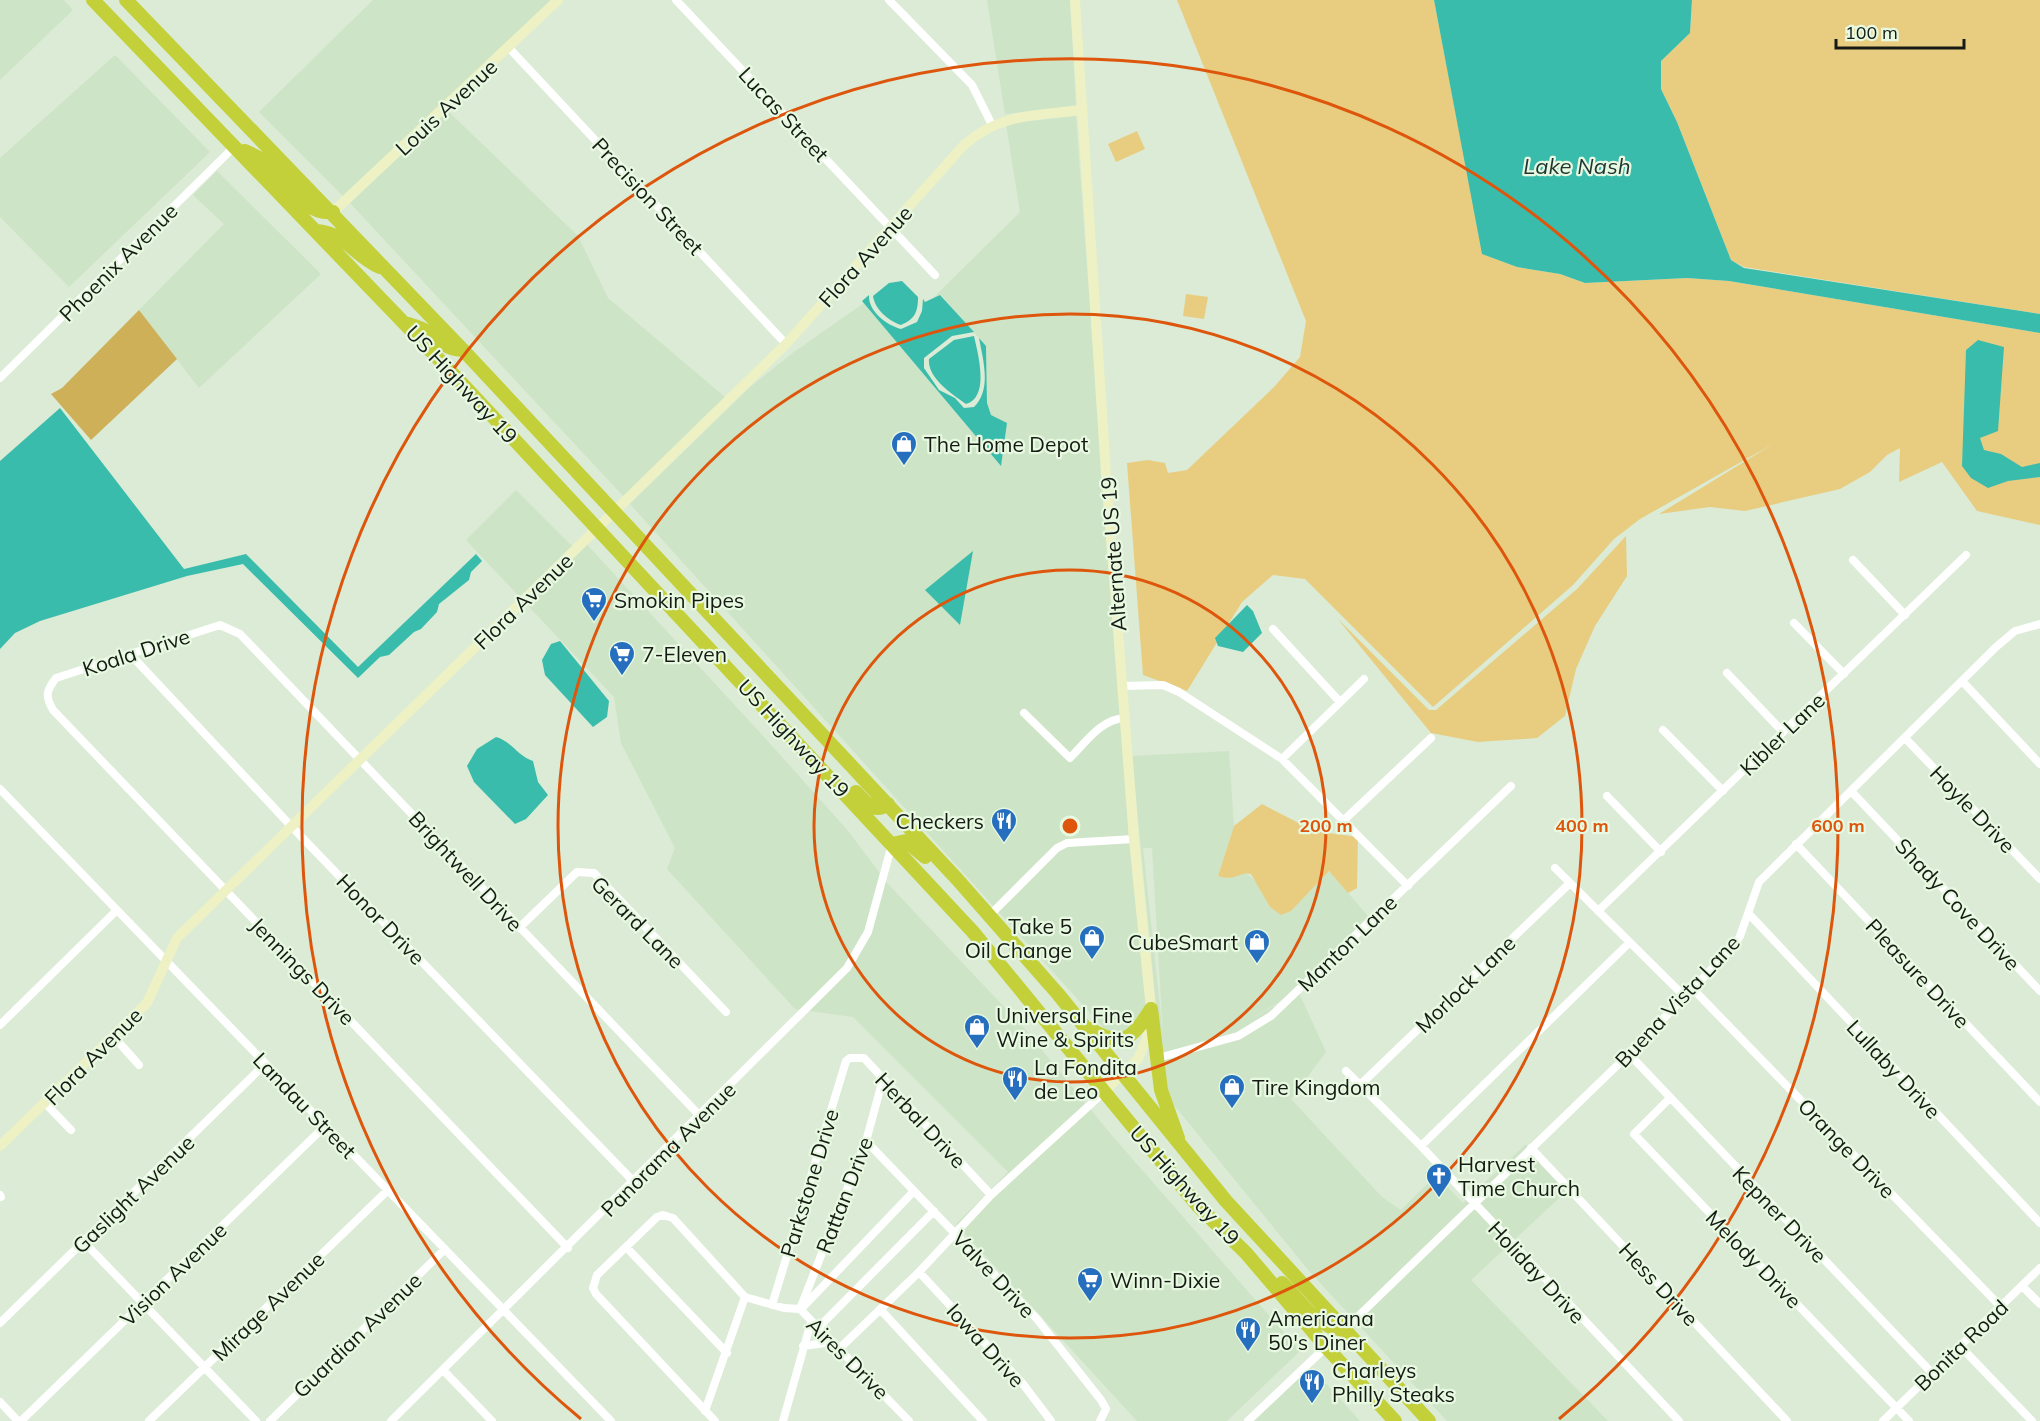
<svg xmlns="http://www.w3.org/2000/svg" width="2040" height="1421" font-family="Mulish,sans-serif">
  <rect width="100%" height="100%" fill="#dbebd5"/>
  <path fill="#cee4c6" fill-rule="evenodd" d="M0 0H64L73 10 0 80Z
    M373 0H551L343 196 259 112Z
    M987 0H1070L1076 106 1005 114Z
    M115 55 210 152 69 287 0 217V158Z
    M448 111 578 236 608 298 725 397 624 497 350 203Z
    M1076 116 1129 839 1146 1008 1133 1028 1122 1034 1110 1035 630 504 749 388 794 352 864 303 1001 465 987 403 986 346 941 295 933 298 1020 212 1006 124Z
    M217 171 321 274 199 388 139 310 224 224 193 195Z
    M516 490 572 546 581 538 774 748 849 832 887 883 1024 1028 1109 1132 1300 1351 1227 1421H1137L956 1224 1008 1172 853 1017 795 1009 667 869 675 848 621 743 614 697 466 540Z
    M1229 751 1234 826 1218 876 1246 873 1258 883 1270 907 1291 911 1329 871 1368 916 1298 991 1252 1018 1299 993 1326 1052 1291 1099 1382 1197 1401 1210 1436 1175 1463 1203 1526 1144 1569 1189 1471 1280 1608 1421H1447L1310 1272 1169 1099 1156 1006 1132 756ZM1143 848H1152L1163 1035Z
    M1311 1367 1360 1421H1252Z"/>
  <path fill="#e8cd81" d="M1177 0H1434L1483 254 1517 267 1560 274 1585 283 1687 278 1729 281 2040 333V525L1977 511 1942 462 1899 482 1900 448 1887 455 1870 472 1840 489 1745 511 1710 507 1659 514 1773 444 1640 519 1614 539 1573 585 1433 707 1305 579 1273 575 1242 602 1187 691 1143 675 1127 463 1148 460 1165 463 1168 473 1187 470 1274 387 1300 357 1306 321Z
    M1692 0H2040V314L1744 267 1731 260 1677 122 1661 89V61L1690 33Z
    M1137 131 1145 149 1116 162 1108 144Z
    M1186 294 1208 297 1204 319 1183 316Z
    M1626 536 1627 576 1595 626 1576 669 1565 716 1537 738 1478 742 1431 733 1337 618 1429 710H1436L1577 589Z
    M1262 804 1314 831 1358 837 1357 888 1348 893 1329 871 1291 911 1281 915 1270 907 1251 874C1239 871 1236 882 1218 876L1234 826Z"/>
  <path fill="#ceb058" d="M139 310 177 359 91 440 51 394 62 388Z"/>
  <path fill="#3abcad" d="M1434 0H1692L1690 33 1661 61V89L1677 122 1731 260 1744 268 2040 314V333L1729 281 1687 278 1585 283 1560 274 1517 267 1482 254Z
    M902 281 918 297C918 312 915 319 901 325 889 321 875 310 873 296L889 283Z
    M869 295C868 311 886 325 901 329L917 322 922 311 923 299 925 302 940 295 974 332 952 336 924 358V368L939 390 955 398 964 408 974 407C992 389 983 360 979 338L986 346 987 403 991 415 1007 423 1001 466 862 301Z
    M974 336C978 354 990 397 966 404 953 395 927 378 929 359L954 340Z
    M1978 340 2004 347 1998 431 1980 438 1984 450 2001 454 2022 467 2040 463V477L2008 481 1988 488 1971 478 1962 466 1966 350Z
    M60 408 184 569 246 554 358 667 476 554 482 561 471 572 469 580 439 604 437 612 421 629 414 632 389 655 380 657 358 678 243 564 187 576 40 621 15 633 0 649V461Z
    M973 551 960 625 925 590Z
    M1247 605 1253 611 1262 633 1243 652 1218 646 1215 638Z
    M560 641 609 701 607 717 593 727 545 675 542 660 551 644Z
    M496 737C511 741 518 756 533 761L538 782 548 795 526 819 515 824 474 782 467 766 477 749Z"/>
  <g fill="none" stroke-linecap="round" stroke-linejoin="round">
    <path stroke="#fff" stroke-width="8" d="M676 0 935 275
      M889 0 972 85 992 125
      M509 48 786 344
      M0 378 235 146
      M1853 560 1905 615
      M1794 623 1844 674
      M1273 629 1340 702
      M130 654 291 826 634 1182
      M1727 673 1783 732
      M1962 681 2040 764
      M1123 686 1163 685 1179 692 1282 759 1408 886
      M1024 713 1070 758C1086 742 1101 719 1125 718
      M1663 730 1723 791
      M1906 739 2040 879
      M1282 759 1364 679
      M0 789 611 1421
      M1851 791 2040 991
      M1607 796 1661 852
      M1343 821 1431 738
      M1796 844 2040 1102
      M1555 868 1685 997
      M1598 911 1966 555
      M1749 914 2040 1223
      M990 915 1057 848 1067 843 1134 839
      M519 928 577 872 594 873 726 1012
      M1693 989 2001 1307
      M0 1025 117 910
      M114 1037 139 1065
      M1629 1054 1932 1373
      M1158 1058 1238 1036 1271 1016 1511 786
      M1346 1071 1421 1146 1679 1421
      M1360 1085 1570 883
      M1670 1098 1634 1134 1909 1421
      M45 1103 71 1130
      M866 1141 1037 1319 1101 1400 1106 1409 1100 1421
      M1421 1146 1629 943
      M1531 1148 1787 1421
      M0 1195 1 1197
      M84 1242 256 1421
      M568 1248 53 710C45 696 46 691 56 678L220 625 240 634 701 1117
      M627 1248 727 1353
      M919 1272 1023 1384 1051 1421
      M2022 1286 2040 1304
      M772 1305 846 1061 850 1058H864L991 1195
      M804 1306 914 1191
      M800 1309 866 1141 883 1079
      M880 1309 983 1421
      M0 1323 265 1064
      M819 1327 934 1211
      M1344 1330 1629 1054 1734 946 1740 936 1759 882 1996 647 2015 631 2040 624
      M803 1346 833 1342
      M1960 1346 2032 1421
      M840 1348 919 1272 991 1195 1104 1092
      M443 1370 492 1421
      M0 1402 18 1421
      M705 1411 745 1297
      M21 1421 325 1126
      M149 1421 387 1191
      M270 1421 445 1249
      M391 1421 847 968 868 932 892 844
      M715 1421 596 1294 593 1288 597 1275 657 1217 663 1215 673 1218 745 1297 784 1308 800 1309 909 1421
      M783 1421 811 1322
      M1248 1421 1326 1347
      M1883 1421 2040 1268"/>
    <path stroke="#edf1c4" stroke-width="10" d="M1075 0 1106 474 1134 839 1151 1009 1147 1038 1138 1059 1104 1092
      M333 212 558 0
      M0 1146 147 1003 177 938 786 344 964 145C1001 113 1034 116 1081 110"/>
    <path stroke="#c4d039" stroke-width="14" d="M93 0 455 376 973 932 1198 1206 1246 1253 1326 1347 1395 1421
      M126 0 463 350 957 879 1058 994 1226 1201 1429 1421
      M245 151C251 154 257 156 262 160 283 176 303 216 333 212
      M317 231C347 234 354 256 380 267
      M408 324C414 326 421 328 426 331 442 339 442 349 463 350
      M856 792C866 803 874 814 888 804
      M892 844 906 841 925 857
      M1151 1009 1161 1090 1178 1138
      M1090 1029C1123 1049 1132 1039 1151 1009
      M1282 1283C1301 1301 1315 1327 1343 1330"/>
  </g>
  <g fill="none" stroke="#dd560c" stroke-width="3">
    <circle cx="1070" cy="826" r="256"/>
    <circle cx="1070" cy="826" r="512"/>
    <path d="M581 1419A768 768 0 1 1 1559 1419"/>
  </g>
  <defs>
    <symbol id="shop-pin" viewBox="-11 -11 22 30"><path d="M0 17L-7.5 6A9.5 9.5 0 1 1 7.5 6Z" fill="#266fbf" stroke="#e8f9e2"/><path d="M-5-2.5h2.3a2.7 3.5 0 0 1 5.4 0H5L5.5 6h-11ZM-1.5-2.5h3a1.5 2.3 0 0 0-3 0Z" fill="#fff"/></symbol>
    <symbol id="supermarket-pin" viewBox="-11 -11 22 30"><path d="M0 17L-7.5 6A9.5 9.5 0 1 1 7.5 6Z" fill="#266fbf" stroke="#e8f9e2"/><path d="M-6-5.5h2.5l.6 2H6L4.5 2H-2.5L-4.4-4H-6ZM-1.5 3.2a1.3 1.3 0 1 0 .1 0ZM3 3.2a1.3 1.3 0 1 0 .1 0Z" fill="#fff"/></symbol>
    <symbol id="restaurant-pin" viewBox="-11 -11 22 30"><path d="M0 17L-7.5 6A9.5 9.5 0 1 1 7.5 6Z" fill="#266fbf" stroke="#e8f9e2"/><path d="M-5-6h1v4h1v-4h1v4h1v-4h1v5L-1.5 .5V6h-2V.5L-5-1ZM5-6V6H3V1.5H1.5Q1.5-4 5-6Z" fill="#fff"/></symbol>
    <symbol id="church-pin" viewBox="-11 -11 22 30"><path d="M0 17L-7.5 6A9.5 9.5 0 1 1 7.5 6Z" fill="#266fbf" stroke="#e8f9e2"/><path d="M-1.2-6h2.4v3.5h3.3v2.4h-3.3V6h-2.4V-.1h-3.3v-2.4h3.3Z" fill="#fff"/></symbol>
  </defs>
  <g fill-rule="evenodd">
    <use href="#shop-pin" x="889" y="429" width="30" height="40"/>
    <use href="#supermarket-pin" x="579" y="585" width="30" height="40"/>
    <use href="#supermarket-pin" x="607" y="639" width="30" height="40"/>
    <use href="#restaurant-pin" x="989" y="806" width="30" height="40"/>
    <use href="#shop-pin" x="1077" y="923" width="30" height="40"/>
    <use href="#shop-pin" x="1242" y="927" width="30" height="40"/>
    <use href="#shop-pin" x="962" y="1012" width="30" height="40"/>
    <use href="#restaurant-pin" x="1000" y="1064" width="30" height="40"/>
    <use href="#shop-pin" x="1217" y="1072" width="30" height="40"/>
    <use href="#church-pin" x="1424" y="1161" width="30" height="40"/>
    <use href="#supermarket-pin" x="1075" y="1265" width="30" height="40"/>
    <use href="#restaurant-pin" x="1233" y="1315" width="30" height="40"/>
    <use href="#restaurant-pin" x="1297" y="1367" width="30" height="40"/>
  </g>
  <g text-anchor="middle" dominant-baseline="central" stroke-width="4.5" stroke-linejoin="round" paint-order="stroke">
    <g font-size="21" fill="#151b13" stroke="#e8f9e2">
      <text transform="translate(446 107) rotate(-43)">Louis Avenue</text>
      <text transform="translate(784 114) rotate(47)">Lucas Street</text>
      <text transform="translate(648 196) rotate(47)">Precision Street</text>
      <text transform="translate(865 256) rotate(-48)">Flora Avenue</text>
      <text transform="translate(118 262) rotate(-45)">Phoenix Avenue</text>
      <text transform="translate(462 384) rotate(47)">US Highway 19</text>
      <text transform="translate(1113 554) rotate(-94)">Alternate US 19</text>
      <text transform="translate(523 601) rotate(-44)">Flora Avenue</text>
      <text transform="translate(136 652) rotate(-18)">Koala Drive</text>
      <text transform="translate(1782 734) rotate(-44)">Kibler Lane</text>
      <text transform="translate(794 738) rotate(47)">US Highway 19</text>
      <text transform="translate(1973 809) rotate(46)">Hoyle Drive</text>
      <text transform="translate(466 871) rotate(47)">Brightwell Drive</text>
      <text transform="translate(1958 904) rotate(47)">Shady Cove Drive</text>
      <text transform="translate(381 919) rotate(46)">Honor Drive</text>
      <text transform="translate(638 922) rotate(45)">Gerard Lane</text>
      <text transform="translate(1347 943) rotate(-44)">Manton Lane</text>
      <text transform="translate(303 971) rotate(46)">Jennings Drive</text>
      <text transform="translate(1918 973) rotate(47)">Pleasure Drive</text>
      <text transform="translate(1465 984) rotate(-44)">Morlock Lane</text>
      <text transform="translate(1677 1001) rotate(-47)">Buena Vista Lane</text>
      <text transform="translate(93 1056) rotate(-45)">Flora Avenue</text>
      <text transform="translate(1894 1069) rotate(47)">Lullaby Drive</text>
      <text transform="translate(305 1105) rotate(46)">Landau Street</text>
      <text transform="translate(921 1120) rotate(47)">Herbal Drive</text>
      <text transform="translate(1847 1148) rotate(46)">Orange Drive</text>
      <text transform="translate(668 1149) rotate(-45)">Panorama Avenue</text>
      <text transform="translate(809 1183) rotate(-73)">Parkstone Drive</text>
      <text transform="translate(1185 1185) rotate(48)">US Highway 19</text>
      <text transform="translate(133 1194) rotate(-44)">Gaslight Avenue</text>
      <text transform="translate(844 1195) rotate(-69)">Rattan Drive</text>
      <text transform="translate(1780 1214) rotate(46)">Kepner Drive</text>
      <text transform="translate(1754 1259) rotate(46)">Melody Drive</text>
      <text transform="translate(1537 1272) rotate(47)">Holiday Drive</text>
      <text transform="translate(173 1274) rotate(-44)">Vision Avenue</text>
      <text transform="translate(994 1274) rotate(47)">Valve Drive</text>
      <text transform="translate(1659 1284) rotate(47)">Hess Drive</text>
      <text transform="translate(268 1306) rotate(-44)">Mirage Avenue</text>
      <text transform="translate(357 1335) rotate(-44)">Guardian Avenue</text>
      <text transform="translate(986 1345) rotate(48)">Iowa Drive</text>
      <text transform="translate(1961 1345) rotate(-44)">Bonita Road</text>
      <text transform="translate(848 1358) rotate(45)">Aires Drive</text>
    </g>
    <g font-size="21" fill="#151b13" stroke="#e8f9e2" text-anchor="start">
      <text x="924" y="444">The Home Depot</text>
      <text x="614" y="600">Smokin Pipes</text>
      <text x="642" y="654">7-Eleven</text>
      <text x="984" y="821" text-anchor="end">Checkers</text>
      <text x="1072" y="926" text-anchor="end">Take 5<tspan x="1072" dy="24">Oil Change</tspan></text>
      <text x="1238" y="942" text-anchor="end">CubeSmart</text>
      <text x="996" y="1015">Universal Fine<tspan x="996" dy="24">Wine &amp; Spirits</tspan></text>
      <text x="1034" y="1067">La Fondita<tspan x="1034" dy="24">de Leo</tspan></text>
      <text x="1252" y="1087">Tire Kingdom</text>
      <text x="1458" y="1164">Harvest<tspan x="1458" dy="24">Time Church</tspan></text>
      <text x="1110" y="1280">Winn-Dixie</text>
      <text x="1268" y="1318">Americana<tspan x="1268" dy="24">50's Diner</tspan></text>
      <text x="1332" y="1370">Charleys<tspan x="1332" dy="24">Philly Steaks</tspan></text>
    </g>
    <g font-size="22" font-style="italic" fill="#1f3531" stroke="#e8f9e2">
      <text x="1577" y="166">Lake Nash</text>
    </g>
  </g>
  <circle cx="1070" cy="826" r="9" fill="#dd560c" stroke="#e8f9e2" stroke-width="3"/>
  <g font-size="18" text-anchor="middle" font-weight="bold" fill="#dd560c" stroke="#e8f9e2" stroke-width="4.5" stroke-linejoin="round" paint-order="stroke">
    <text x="1326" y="832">200 m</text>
    <text x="1582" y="832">400 m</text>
    <text x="1838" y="832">600 m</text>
  </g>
  <path d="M1836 39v9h128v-9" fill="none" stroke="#151b13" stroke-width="3"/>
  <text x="1845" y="39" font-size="18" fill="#151b13" stroke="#e8f9e2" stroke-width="4.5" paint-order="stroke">100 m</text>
</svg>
